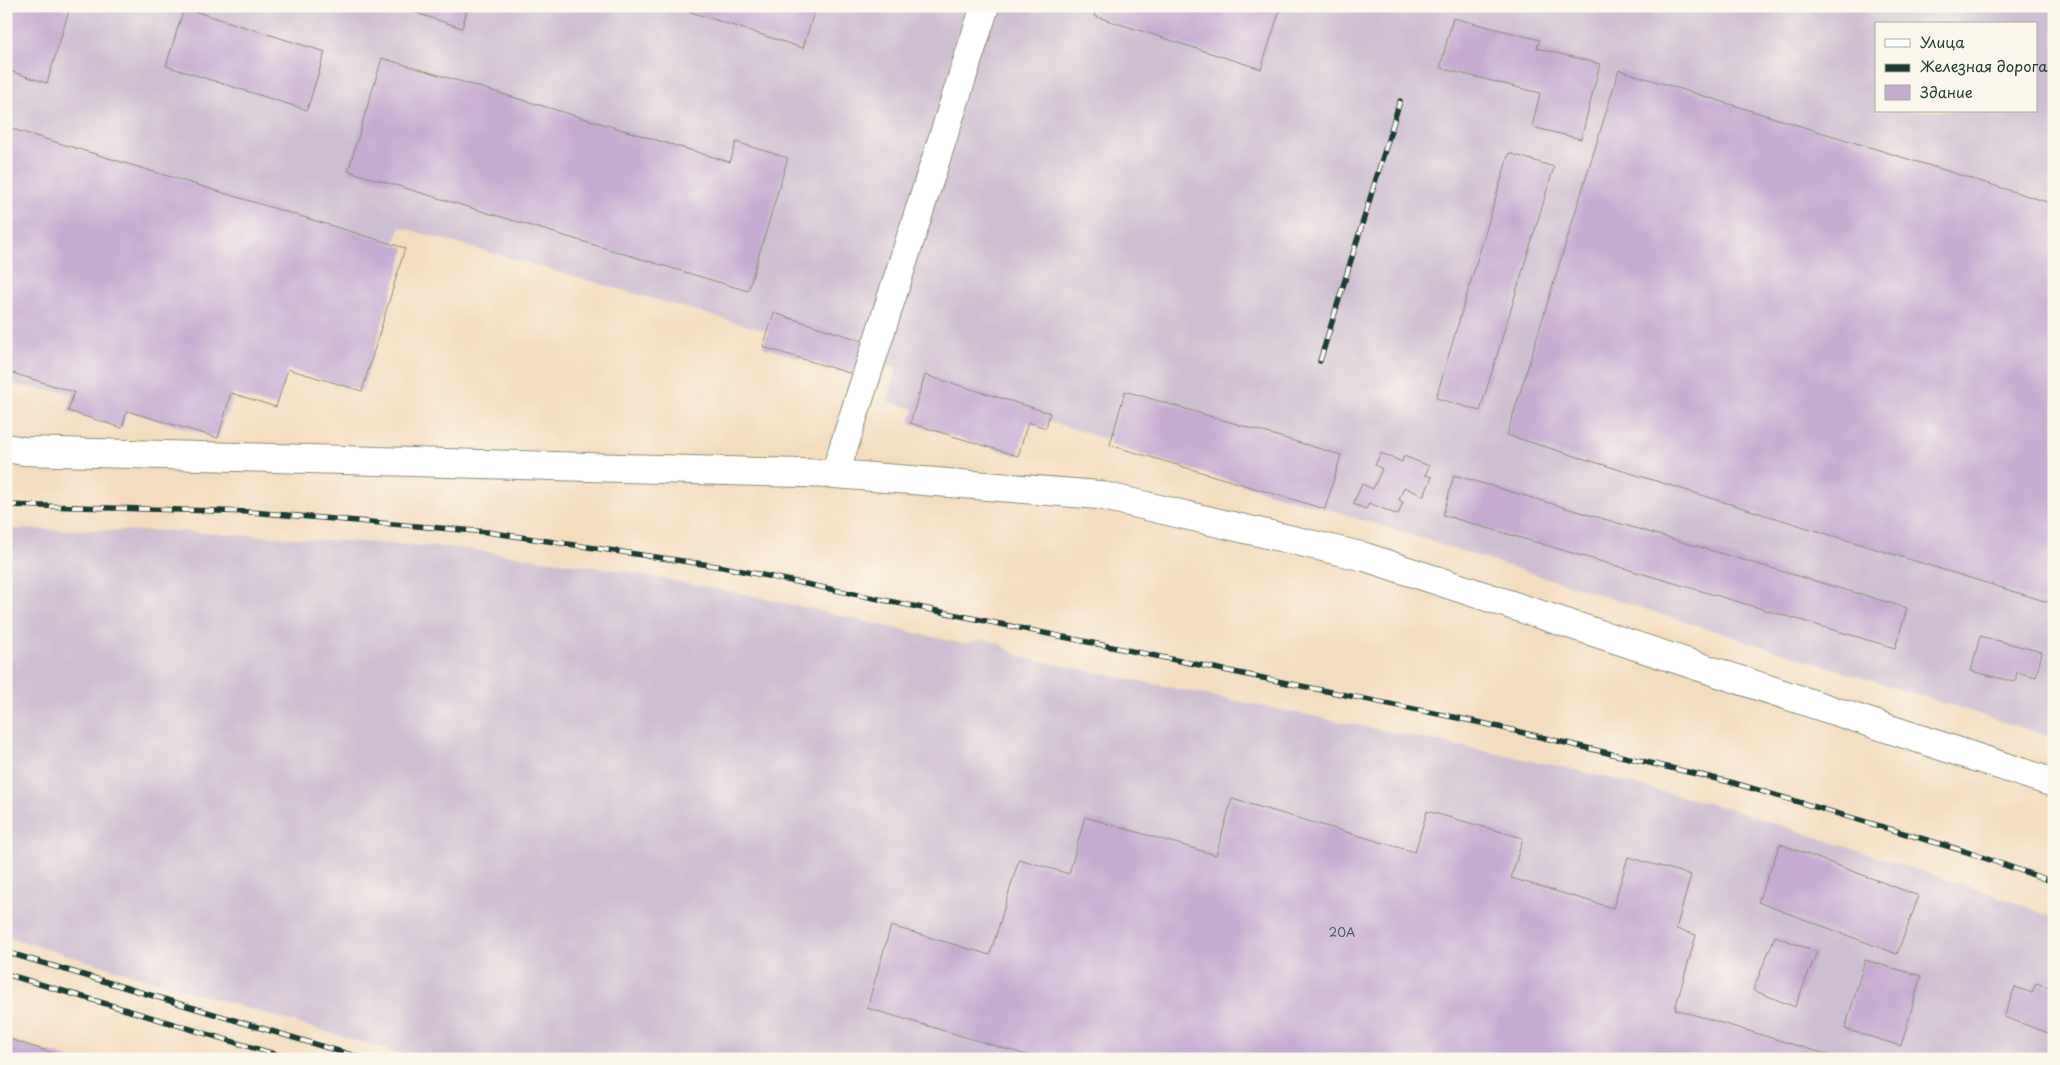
<svg xmlns="http://www.w3.org/2000/svg" width="2060" height="1065" font-family="'Playpen Sans',sans-serif">
  <rect width="100%" height="100%" fill="#fbf7ec"/>
  <filter id="ink" filterUnits="userSpaceOnUse"><feTurbulence type="fractalNoise" baseFrequency=".02" numOctaves="2"/><feDisplacementMap in="SourceGraphic" scale="10" xChannelSelector="R" yChannelSelector="G"/><feConvolveMatrix kernelMatrix="1 2 1 2 8 2 1 2 1" color-interpolation-filters="sRGB"/></filter>
  <filter id="wash" filterUnits="userSpaceOnUse"><feTurbulence type="fractalNoise" baseFrequency=".0096" numOctaves="4" result="noise"/><feDisplacementMap in="SourceGraphic" scale="20" xChannelSelector="R" yChannelSelector="G"/><feGaussianBlur stdDeviation="1.12" result="paint"/><feColorMatrix in="noise" values="0 0 0 0 0 0 0 0 0 0 0 0 0 0 0 0 0 1.4 0 .05"/><feComposite in="paint" operator="in"/></filter>
  <g filter="url(#wash)">
    <rect width="100%" height="100%" fill="#f4ddbf"/>
    <path fill="#cebed1" fill-rule="evenodd" d="M6 6H2054V738L1004 407 998 432 888 402 897 368 400 227 359 358 240 372 228 415 6 384ZM1876 24H2036V111H1876Z
      M6 529 177 531 458 548 616 570 754 596 964 644 983 639 1000 644 1020 657 1568 768 1727 808 2000 897 2054 918V1059H418L6 937Z"/>
    <g id="blocks">
      <path fill="#c6abd2" d="M6 6H55L69 11 47 83 6 70Z
        M395 6H468L462 28Z
        M672 6H816L803 48Z
        M1097 6H1281L1261 69 1094 16Z
        M184 8 325 52 307 110 166 66Z
        M1453 18 1540 40 1537 48 1600 64 1581 139 1532 127 1540 93 1440 68Z
        M382 58 730 162 736 142 788 158 748 291 348 171Z
        M1619 70 2054 204V604L1507 435Z
        M6 127 405 248 362 391 288 369 276 407 231 393 218 438 127 411 122 428 68 411 74 392 6 371Z
        M1509 153 1554 167 1480 411 1436 398Z
        M774 313 869 343 859 376 763 347Z
        M925 375 1050 413 1046 428 1028 422 1018 456 910 423Z
        M1125 391 1341 455 1325 509 1110 445Z
        M1381 453 1402 462 1404 456 1429 466 1425 475 1432 477 1424 496 1404 487 1399 500 1403 502 1398 515 1369 503 1366 509 1353 504 1362 484 1373 489 1382 469 1375 465Z
        M1454 475 1907 608 1895 648 1443 515Z
        M1980 636 2042 652 2036 677 2017 672 2015 682 1971 671Z
        M1232 799 1415 852 1427 811 1523 838 1511 878 1613 908 1628 857 1691 875 1676 929 1696 935 1675 1009 1842 1059H1040L867 1008 891 926 990 955 1019 859 1069 874 1085 817 1216 855Z
        M1780 844 1919 896 1897 954 1758 902Z
        M1775 936 1817 952 1795 1007 1753 990Z
        M1865 960 1921 976 1901 1046 1845 1029Z
        M2036 983 2051 988 2048 998 2054 1000V1035L2004 1017 2015 987 2032 993Z
        M6 1038 68 1058V1059H6Z"/>
    </g>
  </g>
  <g filter="url(#ink)">
    <use href="#blocks" fill-opacity="0" stroke="#8a8d7a" stroke-width="1"/>
    <g fill="none" stroke-linecap="round" stroke-linejoin="round">
      <defs>
        <path id="minor" d="M6 448 24 451 835 474 1099 495 1365 557 2054 783
          M835 474 985 6"/>
      </defs>
      <use href="#minor" stroke="#8a8d7a" stroke-width="30"/>
      <use href="#minor" stroke="#fff" stroke-width="28"/>
      <defs>
        <path id="rail" d="M1320 361 1400 101
          M6 505 251 512 487 532 723 567 1482 723 1734 783 1964 851 2054 882
          M6 952 365 1059
          M6 974 291 1059"/>
      </defs>
      <use href="#rail" stroke="#1f3d34" stroke-width="5.5"/>
      <use href="#rail" stroke="#fbf7ec" stroke-width="4" stroke-dasharray="11" stroke-linecap="butt"/>
    </g>
  </g>
  <g text-anchor="middle" dominant-baseline="central" stroke-width="5" stroke-linejoin="round" paint-order="stroke">
    <g font-size="12" fill="#49585c">
      <text x="1342" y="932">20А</text>
    </g>
  </g>
  <rect width="2060" height="1065" fill="none" stroke="#fbf7ec" stroke-width="25"/>
  <rect x="1875" y="22" width="162" height="90" fill="#fbf7ec" stroke="#a3ada2"/>
  <rect x="1885" y="39" width="25" height="8" fill="#ffffff" stroke="#a3ada2"/>
  <text x="1920" y="48" font-size="15" fill="#1f3d34">Улица</text>
  <rect x="1885" y="64" width="25" height="8" fill="#1f3d34" stroke="#a3ada2"/>
  <text x="1920" y="72" font-size="15" fill="#1f3d34">Железная дорога</text>
  <rect x="1885" y="85" width="25" height="15" fill="#c6abd2" stroke="#a3ada2"/>
  <text x="1920" y="98" font-size="15" fill="#1f3d34">Здание</text>
</svg>
